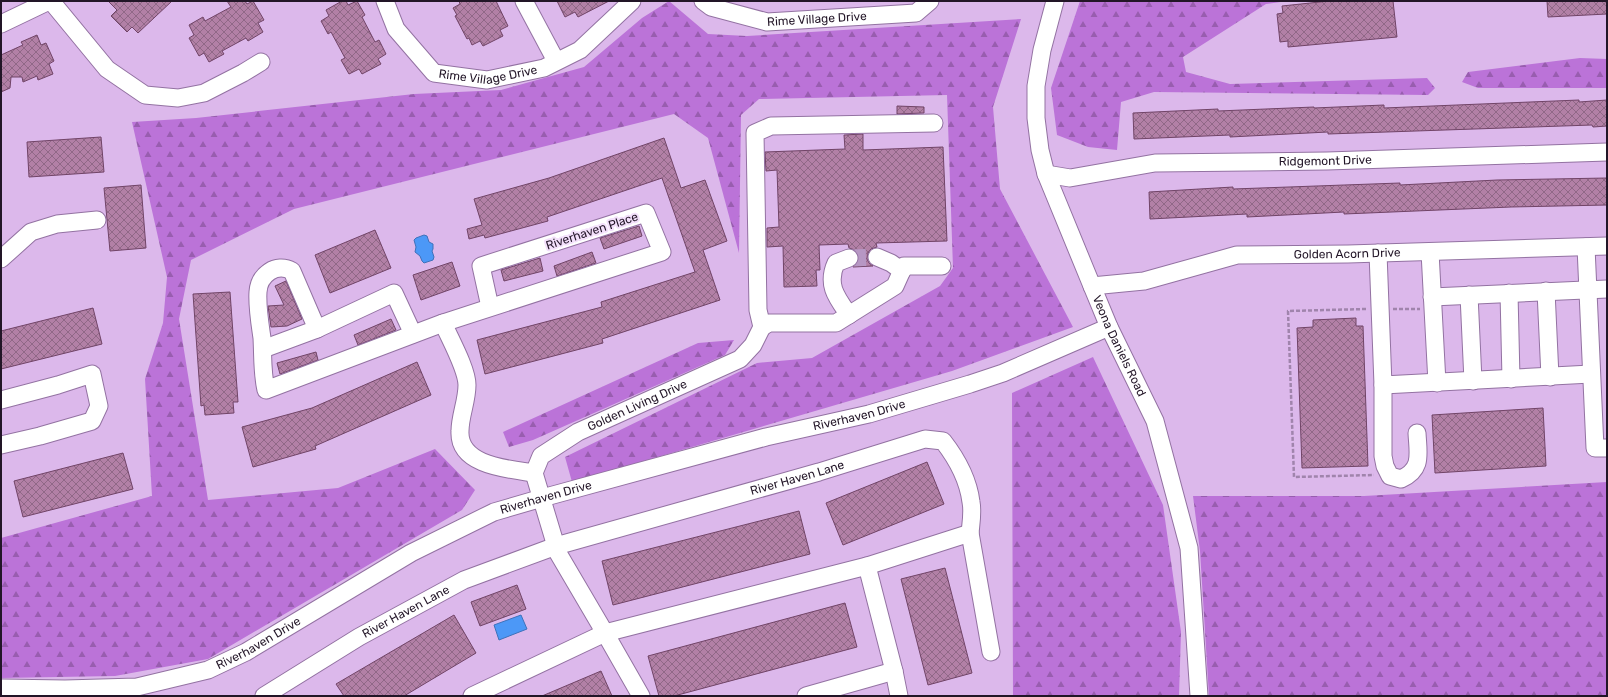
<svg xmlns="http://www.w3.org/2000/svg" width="1608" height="697" font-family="Rubik,sans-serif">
  <defs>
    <pattern id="forest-firs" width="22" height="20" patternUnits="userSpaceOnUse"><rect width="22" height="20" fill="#bb73d8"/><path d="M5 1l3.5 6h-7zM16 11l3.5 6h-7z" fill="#985daf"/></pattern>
    <pattern id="building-cross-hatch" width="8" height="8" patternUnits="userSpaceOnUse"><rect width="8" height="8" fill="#b280a6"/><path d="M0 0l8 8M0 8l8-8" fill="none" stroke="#906887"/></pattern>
  </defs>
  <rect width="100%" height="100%" fill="#dcb8eb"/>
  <path fill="url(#forest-firs)" d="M669 1 708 34 747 36 1021 19 993 107 1000 189 1073 327 952 371 572 482 565 457 757 363 812 358 940 286 953 268 947 95 759 99 741 115 739 253 708 138 674 114 294 209 191 260 179 319 208 500 338 488 435 449 475 490 462 510 208 659 115 676 1 678V538L152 496 145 379 163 323 167 277 132 122 196 118 414 94 501 90 584 67 642 18Z
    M1080 1H1288L1266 4 1183 57 1186 72 1230 84 1427 78 1435 88 1428 95 1154 92 1121 102 1117 150 1088 147 1057 135 1051 88Z
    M1580 58 1607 59V88H1478L1462 82 1468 72Z
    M734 340 725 355 533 440 509 447 503 432 698 343Z
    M1093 357 1163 505 1181 632 1179 696H1013L1012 393Z
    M1607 482V696H1209L1200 551 1193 496H1364Z"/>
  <path fill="#4c98f7" stroke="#3f71b9" d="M424 235 427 236 429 242 433 244V249L432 251 434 257 433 260 424 263 422 261 420 256 415 252 416 247 414 240 416 238Z
    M521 615 527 629 499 640 494 625Z"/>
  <path fill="url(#building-cross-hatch)" stroke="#714467" d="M108 1H172L138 33 132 27 127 32 111 16 117 10Z
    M227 1H245L247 4 253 1 264 20 258 23 263 32 248 41 246 38 222 51 224 54 209 62 204 53 199 56 189 38 194 35 189 25 203 17 205 21 231 7Z
    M342 1H346L348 5 357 1 365 15 362 17 375 42 379 40 386 54 378 59 381 64 362 74 359 69 349 74 341 60 345 58 331 32 328 34 321 21 329 16 326 10Z
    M459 1H496L508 26 500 30 503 36 483 46 480 41 472 45 469 38 467 39 455 16 457 15 453 8 460 4Z
    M557 1H609L578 17 575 12 565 17Z
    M1329 1H1393L1397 37 1288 47V41L1280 42 1277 14 1283 13 1282 6Z
    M1547 1H1607V14L1548 17Z
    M37 35 41 45 46 43 54 61 49 64 53 74 38 80 37 76 23 82 22 77H11L10 88 1 92V55L23 45 21 42Z
    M1579 100V102L1607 100V126L1593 127 1592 125 1328 134V132L1230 137V135L1134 139 1133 113 1218 109V111L1314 107V108L1384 105V108Z
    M897 106 924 107V113L897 114Z
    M863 134V150L943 147 947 241 876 243 877 247 871 249 868 253 867 259 869 263 873 266 853 267 859 260 858 255 855 250 849 248 848 244 819 245 820 270H816L817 286 784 287 783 246 767 247V228L779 227 777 170 766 171 765 152 845 149 844 135Z
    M101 137 104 172 29 177 27 142Z
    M664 138 681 188 705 180 727 241 703 250 720 300 602 339 603 343 485 374 477 340 602 307 601 302 695 272 662 178 547 217 548 221 485 238 484 235 469 239 467 229 482 225 474 199 549 178Z
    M1607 178V205L1511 207 1344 214V212L1247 217V214L1150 219 1149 192 1233 187V189L1400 183V185L1497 180Z
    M141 185 146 248 110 251 104 188Z
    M639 226 642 236 604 249 600 238Z
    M375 230 391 268 330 293 315 255Z
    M592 252 596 263 557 276 554 266Z
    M540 258 543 271 504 281 501 270Z
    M452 262 460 286 421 300 413 275Z
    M286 281 302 319 287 326 271 327 268 306 284 305 275 286Z
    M230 292 238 402H233L234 413 205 415 204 405 201 406 193 294Z
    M93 308 102 344 1 369V331Z
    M1356 318V326H1363L1368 466 1302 468 1297 328 1313 327V320Z
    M391 319 396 330 358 345 354 335Z
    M316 352 318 360 280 374 277 363Z
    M417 362 431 395 315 446 316 449 253 467 242 427 312 408Z
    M1543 408 1546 466 1435 473 1432 415Z
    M123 453 133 489 23 517 14 481Z
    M927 462 944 504 843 545 826 503Z
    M799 511 810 554 613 605 602 561Z
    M945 568 972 673 928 685 901 579Z
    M517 585 526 609 480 626 471 602Z
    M845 603 857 647 674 696H659L648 656Z
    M454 615 476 653 404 696H344L336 684Z
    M601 671 612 696H542Z"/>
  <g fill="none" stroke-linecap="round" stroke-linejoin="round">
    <path stroke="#b797c4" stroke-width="17" stroke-dasharray="17 8" stroke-linecap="butt" d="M849 258 877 257"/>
    <defs>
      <g id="minor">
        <path d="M51 1 107 69 145 95 178 98 204 93 243 73 261 62"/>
        <path id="s1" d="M385 1 396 29 434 73 487 80 544 68 580 50 632 1"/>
        <path d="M524 1 556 61"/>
        <path id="s2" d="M703 1 711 7 767 22 916 13 930 1"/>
        <path id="s3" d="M1055 1 1042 50 1036 86V118L1040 150 1046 174 1092 286 1109 327 1155 421 1189 548 1199 696"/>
        <path d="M1 24 49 1"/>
        <path id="s4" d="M1046 174 1070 178 1155 163 1327 161 1607 152"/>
        <path d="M1586 247 1595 448H1607"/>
        <path d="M1430 252 1437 383"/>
        <path d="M1378 253 1383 385V456L1385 466 1390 476 1401 479C1423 469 1418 454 1417 433"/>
        <path d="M877 257 891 263 902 271"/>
        <path d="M849 258 836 263C826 285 837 298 849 315"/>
        <path d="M1 259 31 232 57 224 97 220"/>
        <path id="s5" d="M1092 286 1144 281 1237 255 1348 254 1607 246"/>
        <path d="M1546 291 1550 377"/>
        <path d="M1509 293 1511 379"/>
        <path d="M1469 295 1473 381"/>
        <path d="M1432 297 1607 289"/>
        <path d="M443 323C450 339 467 369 467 385 467 401 460 416 460 431 458 466 509 469 534 473"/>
        <path d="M762 327 758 310 755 133 771 126 934 123"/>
        <path d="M762 327 769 323H836L895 286 904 266H942"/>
        <path d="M317 329 292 271C276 262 259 275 258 292 257 307 260 324 262 338 263 356 262 373 266 390L443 323 662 252 646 213 481 266 490 307"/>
        <path d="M263 349 317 329 394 293 413 334"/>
        <path d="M1383 385 1591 374"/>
        <path d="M1 400 58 385 92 374 99 406 92 421 40 436 1 445"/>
        <path d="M867 566 894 671 899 696"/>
        <path id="s6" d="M1 688 65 689 137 687 208 670 246 652 411 553 494 512 542 498 766 437 869 414 970 384 1003 373 1109 327"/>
        <path id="s7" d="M264 696 359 637 464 580 556 546 819 472 925 439 943 441C957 459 968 478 971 502 973 512 971 523 970 533"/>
        <path id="s8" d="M472 696 605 633 558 553 534 473 541 456 578 432 740 359 753 345 762 327"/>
        <path d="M641 696 605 633 867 566 970 533 991 652"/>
        <path d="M806 696 894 671"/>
      </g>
    </defs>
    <use href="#minor" stroke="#9372a2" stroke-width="19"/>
    <path stroke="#a084ac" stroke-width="2.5" stroke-dasharray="4 2" stroke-linecap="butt" d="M1366 309 1288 311 1294 477 1374 475
      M1393 309H1420"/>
    <use href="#minor" stroke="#fff" stroke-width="17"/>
  </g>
  <g text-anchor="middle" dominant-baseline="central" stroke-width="4" stroke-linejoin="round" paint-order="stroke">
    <g font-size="12" fill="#221527" stroke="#f3e0fb">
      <text stroke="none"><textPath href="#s2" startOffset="118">Rime Village Drive</textPath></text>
      <text stroke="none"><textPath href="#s1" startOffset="143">Rime Village Drive</textPath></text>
      <text stroke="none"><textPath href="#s4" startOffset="281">Ridgemont Drive</textPath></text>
      <text transform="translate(592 231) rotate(-18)">Riverhaven Place</text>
      <text stroke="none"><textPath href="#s5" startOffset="259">Golden Acorn Drive</textPath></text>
      <text stroke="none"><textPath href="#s3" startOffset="363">Veona Daniels Road</textPath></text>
      <text stroke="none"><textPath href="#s8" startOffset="451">Golden Living Drive</textPath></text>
      <text stroke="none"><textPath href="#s6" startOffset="914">Riverhaven Drive</textPath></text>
      <text stroke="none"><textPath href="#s7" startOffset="580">River Haven Lane</textPath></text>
      <text stroke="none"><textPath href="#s6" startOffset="590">Riverhaven Drive</textPath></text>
      <text stroke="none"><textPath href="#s7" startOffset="165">River Haven Lane</textPath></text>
      <text stroke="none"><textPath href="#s6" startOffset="266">Riverhaven Drive</textPath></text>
    </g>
  </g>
  <rect width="1608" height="697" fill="none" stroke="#221527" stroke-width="4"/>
</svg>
